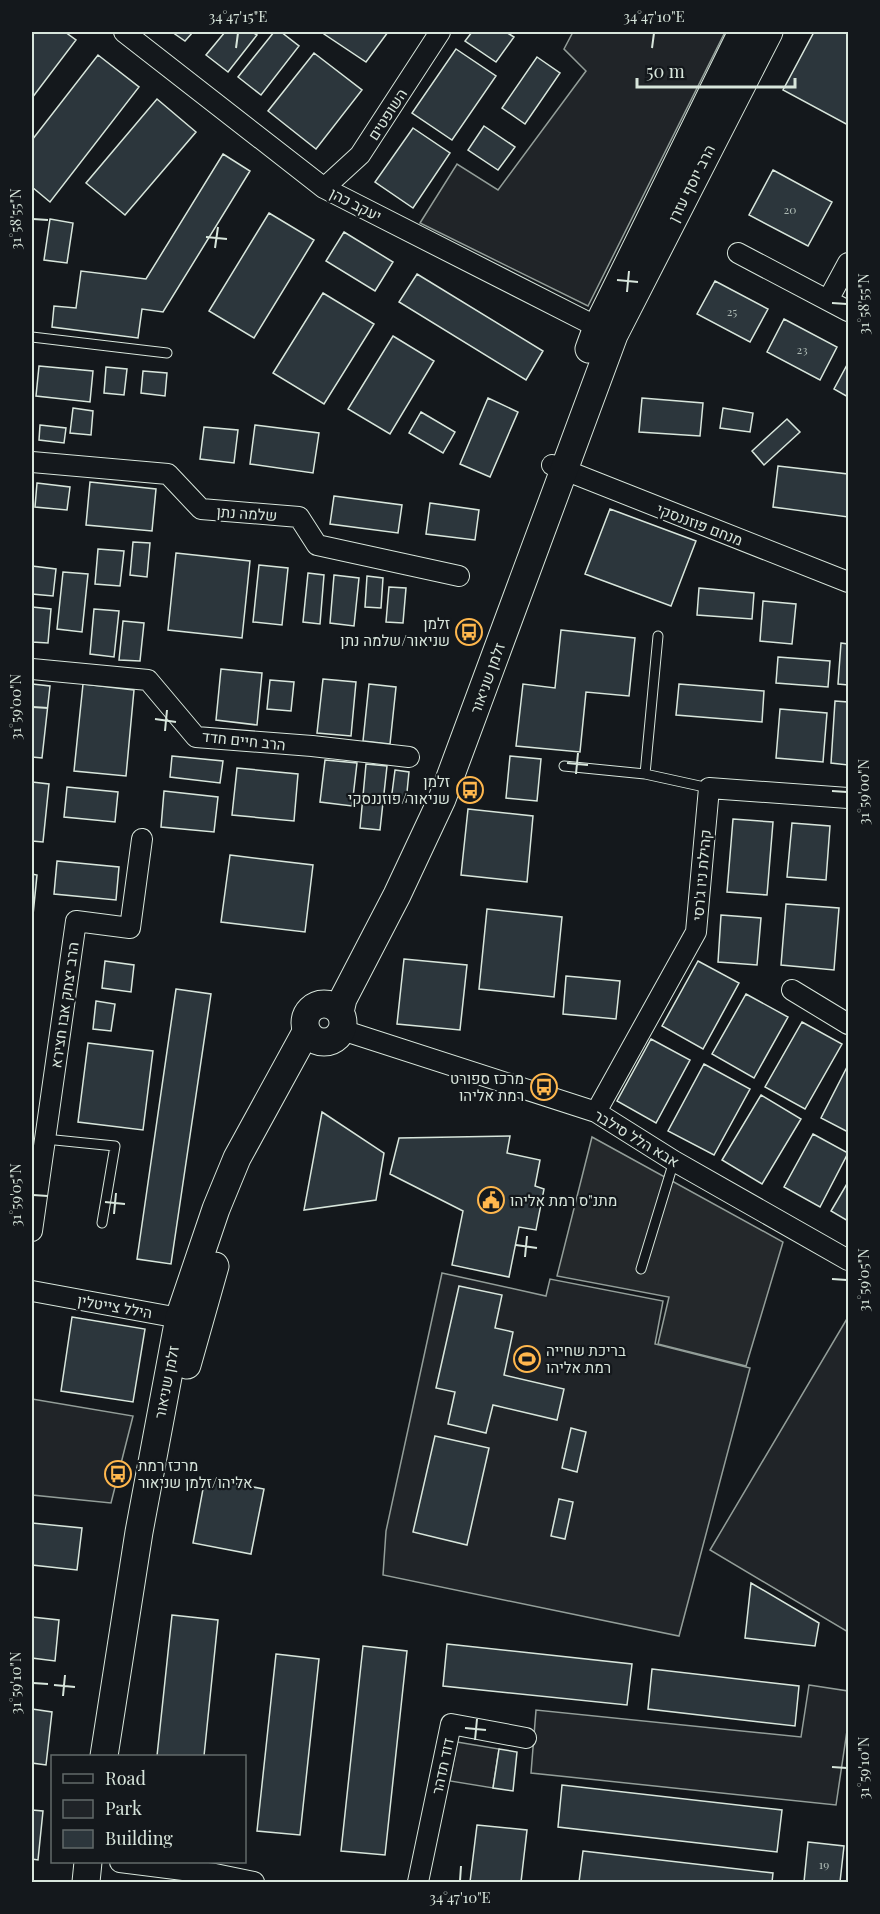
<svg xmlns="http://www.w3.org/2000/svg" width="880" height="1914" font-family="'Playfair Display',Heebo,serif">
  <rect width="100%" height="100%" fill="#14181c"/>
  <path fill="#202428" stroke="#939e99" stroke-width="1.5" d="M573 32H725L588 306 420 223 457 164 498 190 586 71 564 49Z
    M442 1273 546 1296 550 1279 663 1301 655 1344 750 1368 679 1636 383 1575 386 1531Z
    M848 1317V1632L710 1550Z
    M32 1399 133 1416 111 1503 32 1495Z
    M809 1685 848 1691V1724L836 1805 531 1773 536 1710 801 1737Z
    M457 1742 499 1749 493 1788 450 1781Z"/>
  <path fill="#24282b" stroke="#939e99" stroke-width="1.5" d="M592 1137 783 1242 746 1366 658 1344 669 1297 557 1276Z"/>
  <path fill="#2c363c" stroke="#d8e6dc" stroke-width="1.5" d="M32 32H65L76 40 32 98Z
    M172 32H193L185 41Z
    M225 32H252L257 35 228 72 206 55Z
    M274 32H281L299 46 261 95 238 77Z
    M325 32H388L366 62 324 34Z
    M472 32H506L514 37 496 62 465 41Z
    M814 32H848V125L783 90Z
    M456 49 496 76 452 140 412 113Z
    M314 53 362 90 316 149 268 111Z
    M98 55 139 87 50 202 32 187V140Z
    M537 57 560 73 525 124 502 108Z
    M157 99 196 132 125 215 86 183Z
    M484 126 515 147 498 170 468 150Z
    M413 128 450 153 413 208 375 182Z
    M223 154 250 171 163 312 142 309 138 338 52 327 54 306 76 308 81 271 146 279Z
    M773 170 832 202 808 246 749 215Z
    M269 213 314 240 254 338 209 311Z
    M50 219 73 223 67 263 44 260Z
    M344 232 393 262 375 291 326 261Z
    M417 274 543 351 526 380 399 302Z
    M715 281 768 309 750 342 697 314Z
    M323 293 374 324 324 404 273 373Z
    M784 319 837 347 820 380 767 352Z
    M393 336 434 361 390 434 348 409Z
    M848 363V397L834 389Z
    M39 366 93 371 90 402 36 396Z
    M106 367 127 369 124 395 104 393Z
    M143 371 167 373 165 396 141 393Z
    M488 398 518 412 490 477 460 464Z
    M642 398 703 403 700 436 639 432Z
    M73 408 93 411 91 435 70 433Z
    M723 408 753 413 750 432 720 428Z
    M421 412 455 432 443 453 409 433Z
    M787 419 800 432 764 465 752 451Z
    M40 425 66 428 64 443 39 440Z
    M255 425 319 433 313 473 250 464Z
    M204 427 238 430 234 463 200 459Z
    M778 466 848 474V517L773 507Z
    M90 482 156 489 152 531 86 525Z
    M37 483 70 487 67 510 35 507Z
    M334 496 402 505 398 533 330 524Z
    M430 503 479 510 475 540 426 534Z
    M610 509 696 541 671 606 585 574Z
    M133 542 150 543 147 577 130 575Z
    M98 549 124 551 120 586 95 584Z
    M176 553 250 561 242 638 168 630Z
    M259 565 288 568 282 625 253 622Z
    M32 566 56 569 53 596 32 594Z
    M63 572 88 574 82 632 57 629Z
    M308 573 324 575 320 624 303 622Z
    M334 575 359 578 354 626 330 623Z
    M367 576 383 578 381 608 365 607Z
    M389 587 406 588 403 623 386 622Z
    M699 588 754 593 752 619 697 615Z
    M763 601 796 604 792 644 760 641Z
    M32 607 51 609 48 643 32 642Z
    M94 609 119 611 114 657 90 654Z
    M123 621 144 623 140 661 119 660Z
    M561 630 635 638 629 696 586 692 580 752 516 746 523 684 555 688Z
    M841 643 848 644V685L838 684Z
    M778 657 830 661 828 687 776 683Z
    M221 669 262 673 257 725 216 720Z
    M323 679 356 682 351 736 317 733Z
    M270 680 294 682 291 711 267 709Z
    M32 684 50 686 42 758 32 757Z
    M83 684 134 690 126 776 74 771Z
    M369 684 396 687 390 744 363 741Z
    M679 684 764 691 762 722 676 715Z
    M835 701 848 702V765L831 763Z
    M780 709 827 713 823 762 776 758Z
    M172 756 223 761 220 783 170 777Z
    M510 756 541 759 537 801 506 798Z
    M325 760 357 763 352 806 320 802Z
    M366 764 387 766 380 830 360 828Z
    M237 768 298 774 294 821 232 815Z
    M395 770 409 772 406 802 391 801Z
    M32 782 49 784 43 842 32 841Z
    M67 787 118 792 115 822 64 817Z
    M164 791 218 797 214 832 161 827Z
    M468 809 533 816 527 882 461 875Z
    M733 819 773 822 767 895 727 892Z
    M792 823 830 826 826 880 787 877Z
    M230 855 313 865 305 932 221 922Z
    M57 861 119 867 116 900 54 894Z
    M32 874 37 875 32 925Z
    M786 904 839 908 834 970 781 965Z
    M487 909 562 917 554 997 479 989Z
    M721 915 761 918 757 965 718 962Z
    M404 959 467 965 460 1030 397 1024Z
    M105 961 134 965 131 992 102 988Z
    M698 961 739 983 703 1049 662 1026Z
    M566 976 620 981 616 1019 563 1014Z
    M176 989 211 994 171 1264 137 1259Z
    M746 994 788 1017 754 1078 712 1054Z
    M96 1001 115 1004 111 1031 93 1029Z
    M802 1022 842 1044 805 1109 765 1087Z
    M651 1039 690 1060 656 1123 617 1101Z
    M88 1043 153 1051 143 1130 78 1122Z
    M704 1064 750 1089 714 1155 668 1131Z
    M848 1065V1132L821 1118Z
    M761 1095 801 1119 762 1184 722 1160Z
    M322 1112 384 1153 376 1200 304 1210Z
    M813 1134 848 1153 820 1207 784 1187Z
    M510 1136 507 1153 540 1160 535 1186 544 1189 536 1230 519 1227 509 1277 452 1265 463 1211 390 1174 399 1138Z
    M848 1182V1221L831 1211Z
    M459 1286 502 1295 495 1328 513 1332 504 1375 564 1389 557 1420 493 1405 486 1433 448 1424 455 1392 436 1388Z
    M72 1317 145 1329 133 1402 61 1391Z
    M571 1428 586 1432 577 1472 562 1468Z
    M435 1436 489 1448 467 1545 413 1532Z
    M205 1478 264 1489 251 1554 193 1543Z
    M559 1499 573 1502 565 1539 551 1536Z
    M32 1523 82 1528 77 1570 32 1565Z
    M751 1583 819 1623 815 1646 745 1638Z
    M172 1615 218 1620 204 1756H157Z
    M32 1617 59 1620 55 1661 32 1658Z
    M447 1644 632 1664 627 1705 443 1686Z
    M363 1646 407 1651 385 1855 341 1851Z
    M276 1654 319 1659 300 1835 257 1831Z
    M652 1669 799 1686 795 1726 648 1709Z
    M32 1709 52 1712 46 1765 32 1763Z
    M499 1749 517 1752 513 1791 493 1788Z
    M562 1785 782 1810 777 1852 558 1827Z
    M32 1810 43 1811 38 1860 32 1859Z
    M477 1825 527 1830 521 1882H470Z
    M808 1842 844 1846 840 1882H804Z
    M583 1851 773 1873 772 1882H579Z"/>
  <g fill="none" stroke-linecap="round" stroke-linejoin="round">
    <defs>
      <path id="lane" d="M32 337 167 353
        M564 766 645 774 709 788
        M645 774 658 636
        M45 1139 115 1146 102 1223
        M641 1269 674 1161"/>
      <path id="street" d="M124 32 324 188 609 333
        M324 188 360 155 440 32
        M738 253 848 311
        M828 300 848 263
        M32 462 168 474 201 509 299 517 317 545 459 576
        M552 465 848 582
        M32 669 148 680 196 737 312 746 409 757
        M792 990 848 1024
        M342 1030 596 1112 674 1161 848 1260
        M596 1112 696 932 709 788 848 798
        M32 1231 76 921 130 928 142 839
        M32 1291 179 1318 191 1322
        M120 1862 215 1874 254 1882
        M418 1882 451 1724 526 1738"/>
      <path id="secondary" d="M589 349 597 327 742 32
        M305 1023a19 19 0 1 1 38 0a19 19 0 1 1-38 0Z
        M340 1012 343 999 397 895 442 799 614 335 769 32
        M187 1365 215 1266
        M104 1756 139 1532 179 1318 216 1209 237 1158 306 1032
        M86 1882 88 1862"/>
    </defs>
    <use href="#lane" stroke="#d8e6dc" stroke-width="11"/>
    <use href="#street" stroke="#d8e6dc" stroke-width="22"/>
    <use href="#secondary" stroke="#d8e6dc" stroke-width="29"/>
    <use href="#lane" stroke="#14181c" stroke-width="9"/>
    <use href="#street" stroke="#14181c" stroke-width="20"/>
    <use href="#secondary" stroke="#14181c" stroke-width="27"/>
  </g>
  <path fill="none" stroke="#d8e6dc" stroke-width="2" d="M236 48 238 33M652 48 654 33M33 219 48 220M206 237 227 239M215 248 218 227M617 280 638 282M627 292 629 271M832 303 847 304M33 707 48 708M155 719 176 722M165 731 167 710M567 763 588 765M576 774 578 753M832 791 847 792M33 1195 48 1196M105 1202 125 1204M114 1214 116 1193M516 1245 537 1248M525 1257 527 1236M832 1279 847 1280M33 1683 48 1684M54 1685 75 1687M63 1696 65 1675M465 1728 486 1730M475 1740 477 1719M832 1767 847 1768M460 1881 461 1866"/>
  <defs>
    <symbol id="bus-ring" viewBox="-11 -11 22 22"><circle r="9.5" fill="#14181c" stroke="#ffb74d" stroke-width="1.5"/><path d="M-5-6H5V4H4V6H2V4H-2V6H-4V4H-5ZM-3.5-4V0h7V-4ZM-3.5 1.2v1.5H-2V1.2ZM2 1.2v1.5H3.5V1.2Z" fill="#ffb74d"/></symbol>
    <symbol id="civic-ring" viewBox="-11 -11 22 22"><circle r="9.5" fill="#14181c" stroke="#ffb74d" stroke-width="1.5"/><path d="M-.6-6.5H3V-4.5H.6V-3L4-1V1h2V6H-6V1h2V-1L-.6-3ZM-1.2 2.5V6h2.4V2.5Z" fill="#ffb74d"/></symbol>
    <symbol id="stadium-ring" viewBox="-11 -11 22 22"><circle r="9.5" fill="#14181c" stroke="#ffb74d" stroke-width="1.5"/><path d="M0-5a6.5 5 0 1 0 0 10a6.5 5 0 1 0 0-10ZM-3.5-1.8h7v3.6h-7Z" fill="#ffb74d"/></symbol>
  </defs>
  <g fill-rule="evenodd">
    <use href="#bus-ring" x="454" y="617" width="30" height="30"/>
    <use href="#bus-ring" x="455" y="775" width="30" height="30"/>
    <use href="#bus-ring" x="529" y="1072" width="30" height="30"/>
    <use href="#civic-ring" x="476" y="1185" width="30" height="30"/>
    <use href="#stadium-ring" x="512" y="1344" width="30" height="30"/>
    <use href="#bus-ring" x="103" y="1459" width="30" height="30"/>
  </g>
  <g text-anchor="middle" dominant-baseline="central" stroke-width="4.5" stroke-linejoin="round" paint-order="stroke">
    <g font-size="12" fill="#adbab4">
      <text x="790" y="209">20</text>
      <text x="732" y="311">25</text>
      <text x="802" y="349">23</text>
      <text x="824" y="1864">19</text>
    </g>
    <g font-size="15" fill="#d8e6dc" stroke="#14181c">
      <text transform="translate(387 114) rotate(-57)">השופטים</text>
      <text transform="translate(691 183) rotate(-63)">הרב יוסף עזרן</text>
      <text transform="translate(356 204) rotate(27)">יעקב כהן</text>
      <text transform="translate(247 513) rotate(4)">שלמה נתן</text>
      <text transform="translate(700 524) rotate(21)">מנחם פוזננסקי</text>
      <text transform="translate(487 678) rotate(-70)">זלמן שניאור</text>
      <text transform="translate(244 740) rotate(6)">הרב חיים חדד</text>
      <text transform="translate(701 875) rotate(-85)">קהילת ניו ג'רסי</text>
      <text transform="translate(64 1005) rotate(-82)">הרב יצחק אבו חצירא</text>
      <text transform="translate(637 1138) rotate(31)">אבא הלל סילבר</text>
      <text transform="translate(115 1306) rotate(10)">הילל צייטלין</text>
      <text transform="translate(166 1382) rotate(-79)">זלמן שניאור</text>
      <text transform="translate(442 1766) rotate(-78)">דוד תדהר</text>
    </g>
    <g font-size="15" fill="#d8e6dc" stroke="#14181c" text-anchor="end">
      <text x="450" y="623">זלמן<tspan x="450" dy="17">שניאור/שלמה נתן</tspan></text>
      <text x="450" y="781">זלמן<tspan x="450" dy="17">שניאור/פוזננסקי</tspan></text>
      <text x="524" y="1078">מרכז ספורט<tspan x="524" dy="17">רמת אליהו</tspan></text>
      <text x="510" y="1200" text-anchor="start">מתנ"ס רמת אליהו</text>
      <text x="546" y="1350" text-anchor="start">בריכת שחייה<tspan x="546" dy="17">רמת אליהו</tspan></text>
      <text x="138" y="1465" text-anchor="start">מרכז רמת<tspan x="138" dy="17">אליהו/זלמן שניאור</tspan></text>
    </g>
  </g>
  <rect width="880" height="1914" fill="none" stroke="#14181c" stroke-width="66"/>
  <rect x="51" y="1755" width="195" height="108" fill="#14181c" stroke="#626a69" stroke-width="1.5"/>
  <rect x="63" y="1774" width="30" height="9" fill="#14181c" stroke="#626a69" stroke-width="1.5"/>
  <text x="105" y="1785" font-size="18" fill="#d8e6dc">Road</text>
  <rect x="63" y="1800" width="30" height="18" fill="#202428" stroke="#626a69" stroke-width="1.5"/>
  <text x="105" y="1815" font-size="18" fill="#d8e6dc">Park</text>
  <rect x="63" y="1830" width="30" height="18" fill="#2c363c" stroke="#626a69" stroke-width="1.5"/>
  <text x="105" y="1845" font-size="18" fill="#d8e6dc">Building</text>
  <path d="M637 78v9h158v-9" fill="none" stroke="#d8e6dc" stroke-width="3"/>
  <text x="646" y="78" font-size="18" fill="#d8e6dc" stroke="#14181c" stroke-width="4.5" paint-order="stroke">50 m</text>
  <rect x="33" y="33" width="814" height="1848" fill="none" stroke="#d8e6dc" stroke-width="2"/>
  <g font-size="15" text-anchor="middle" fill="#d8e6dc">
    <text x="238" y="22">34°47'15"E</text>
    <text x="654" y="22">34°47'10"E</text>
    <text transform="translate(16 219) rotate(-90)" y="5">31°58'55"N</text>
    <text transform="translate(864 304) rotate(-90)" y="5">31°58'55"N</text>
    <text transform="translate(16 707) rotate(-90)" y="5">31°59'00"N</text>
    <text transform="translate(864 792) rotate(-90)" y="5">31°59'00"N</text>
    <text transform="translate(16 1195) rotate(-90)" y="5">31°59'05"N</text>
    <text transform="translate(864 1280) rotate(-90)" y="5">31°59'05"N</text>
    <text transform="translate(16 1683) rotate(-90)" y="5">31°59'10"N</text>
    <text transform="translate(864 1768) rotate(-90)" y="5">31°59'10"N</text>
    <text x="460" y="1903">34°47'10"E</text>
  </g>
</svg>
